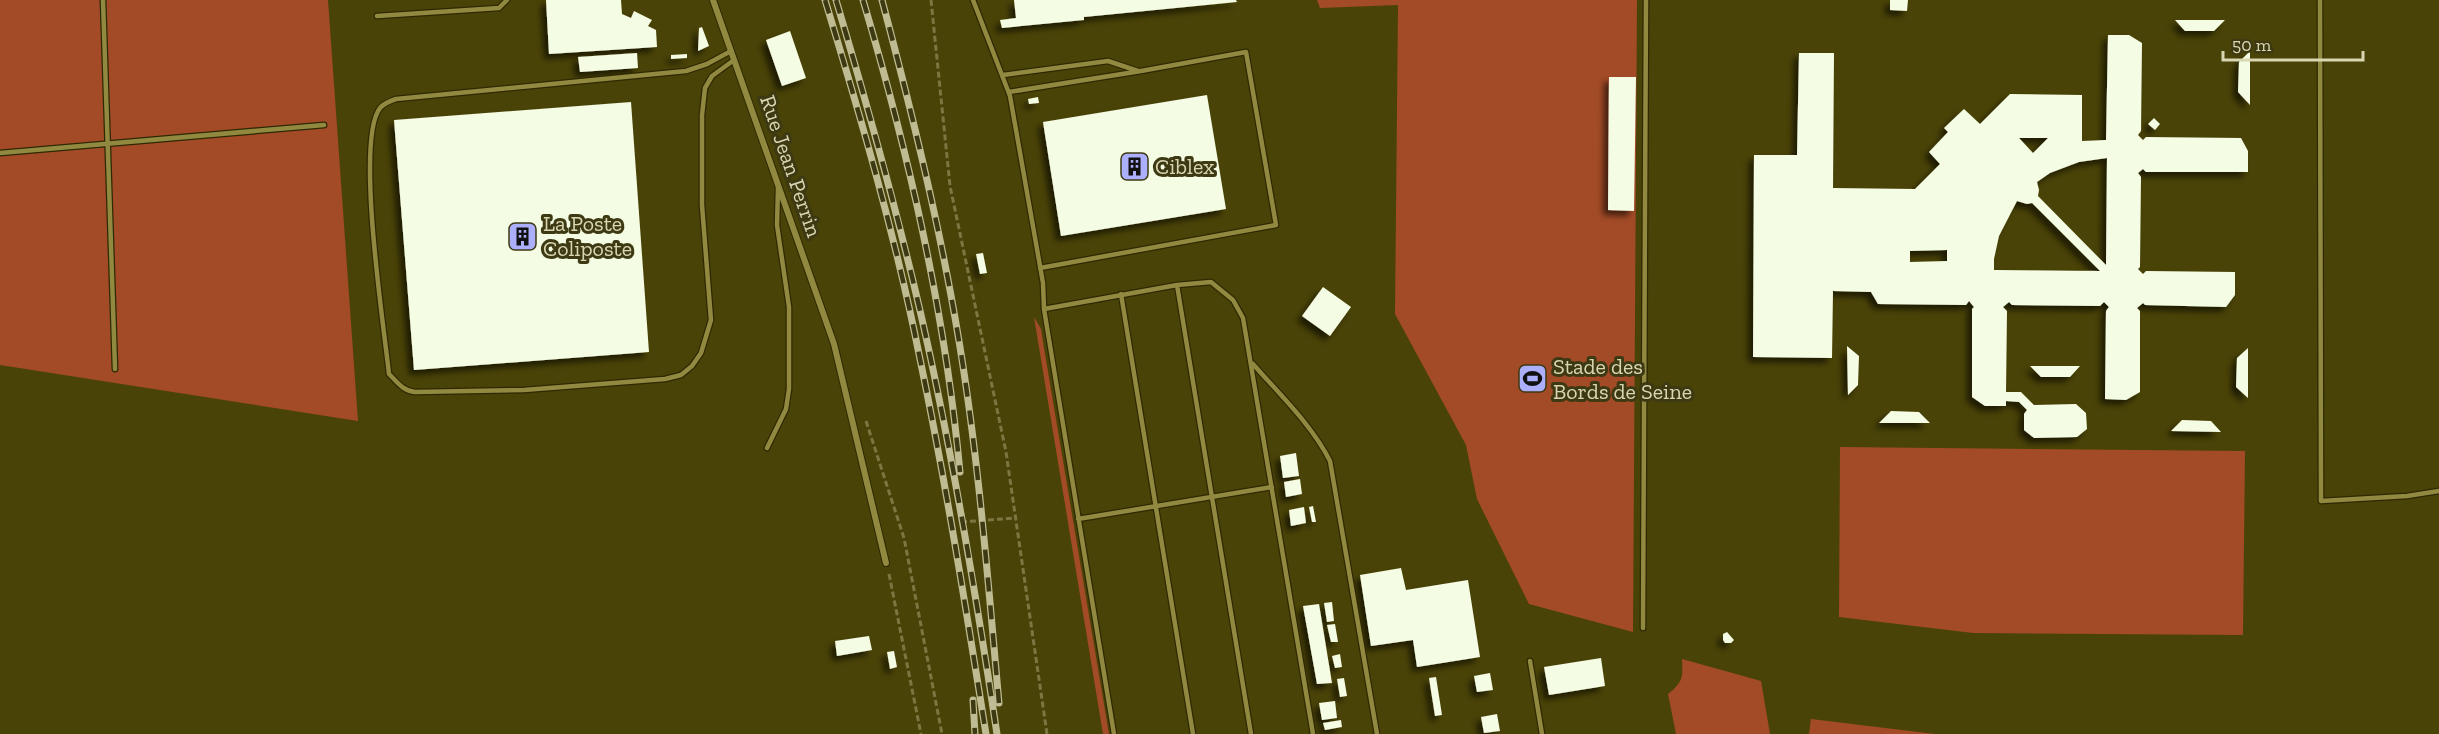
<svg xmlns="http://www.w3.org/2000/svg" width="2439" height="734" font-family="'Zilla Slab',serif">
  <defs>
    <filter id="shadow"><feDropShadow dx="-5" dy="5" stdDeviation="3" flood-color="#0009"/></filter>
  </defs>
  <rect width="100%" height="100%" fill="#4a4307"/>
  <path fill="#a34b26" d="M0 0H328L358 421 0 365Z
    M1317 0H1637L1633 632 1529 604 1477 499 1466 445 1395 314 1398 5 1320 8Z
    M1034 317 1041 329 1043 342 1109 734H1103Z
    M1840 447 2245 451 2243 635 1973 633 1839 617Z
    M1682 659 1761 681 1770 734H1676L1668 694C1683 682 1683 678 1682 659Z
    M1811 719 1935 734H1809Z"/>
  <path fill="#f4fce4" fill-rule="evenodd" filter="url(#shadow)" d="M546 0H621L622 14 631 18 634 11 652 20 648 26 656 30 657 47 549 54Z
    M1014 0H1236L1237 2 1084 17V20L1002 28 1000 20 1016 18Z
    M1890 0H1908L1907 11 1890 10Z
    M2175 20H2225L2214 31H2185Z
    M702 27 709 46 698 51 699 28Z
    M790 31 806 78 782 86 766 40Z
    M2108 35H2129L2142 43 2141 131 2138 135 2143 140 2146 137 2241 138 2248 151V172H2146L2143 169 2138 173 2141 177 2140 267 2138 269 2143 274 2146 271 2235 272V295L2226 307 2145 305 2143 303 2137 308 2140 311V392L2126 400 2105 399 2106 311 2109 307 2104 302 2100 306 2012 305 2009 302 2003 307 2007 311 2006 392H2021L2034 405 2076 404 2086 413 2087 429 2077 437 2034 438 2024 430V414L2027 410 2019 402 2006 401V406H1985L1972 397V309L1974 307 1969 301 1966 305 1878 304 1871 292 1833 291 1832 358 1753 357 1754 155H1797L1799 53H1834L1833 188 1915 189 1940 164 1929 152 1948 132 1944 128 1964 109 1980 124 2010 94 2082 95V141L2106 140ZM2019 138H2048L2033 153ZM2107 158 2106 265 2038 196 2039 190 2037 182 2050 173 2079 162ZM2017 201 2027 204 2032 203 2100 271 1994 270V259L1999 236ZM1947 250V261L1910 262V251Z
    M2250 51V105L2238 92 2239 62Z
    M637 53 638 68 580 72 578 57Z
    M687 54V58L671 59V55Z
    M1609 77H1636L1634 211 1608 210Z
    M1207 95 1226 209 1061 236 1043 122Z
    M1038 97 1039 103 1029 104 1028 99Z
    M631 102 649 352 414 370 394 120Z
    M2154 118 2160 124 2155 130 2148 124Z
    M983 253 987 273 980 274 976 254Z
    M1323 287 1351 307 1330 336 1302 316Z
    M1847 346 1859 356 1858 385 1848 395Z
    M2248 348V398L2236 387 2237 358Z
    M2030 366H2080L2070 377H2041Z
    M1891 411 1919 412 1930 423H1879Z
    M2182 420 2211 421 2221 432 2171 431Z
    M1296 453 1299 476 1283 478 1280 456Z
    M1300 479 1302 494 1286 497 1284 482Z
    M1313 506 1316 522H1312L1309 507Z
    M1304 507 1306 523 1291 526 1289 510Z
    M1401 568 1406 590 1468 580 1480 657 1417 667 1413 640 1371 646 1360 575Z
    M1332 602 1334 621 1327 622 1324 603Z
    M1319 604 1332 683 1317 684 1303 606Z
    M1335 624 1338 642H1331L1327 625Z
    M1727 632 1734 640 1731 643H1725L1723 640V634Z
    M869 636 872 650 837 656 835 641Z
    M894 651 897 667 890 669 887 652Z
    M1340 654 1342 667 1335 668 1332 656Z
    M1601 658 1605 686 1549 695 1544 667Z
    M1490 673 1493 690 1477 692 1474 676Z
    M1436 677 1442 715 1435 716 1429 678Z
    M1344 678 1347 696 1340 697 1337 679Z
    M1335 701 1337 718 1322 720 1319 703Z
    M1497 714 1500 731 1484 733 1481 717Z
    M1341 720 1342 727 1325 730 1323 723Z"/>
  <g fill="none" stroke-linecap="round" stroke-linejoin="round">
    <defs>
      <path id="lane" d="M103 0 115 369
        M973 0 1010 96 1043 283 1044 309
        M2320 0 2321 501 2407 496 2439 491
        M377 16 499 8 507 0
        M731 51 707 64 686 71 396 99C390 101 384 103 380 108 355 140 384 327 389 374 397 382 403 391 415 392L524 390 665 379 681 375 692 366 701 353 711 320 702 205V115L705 88 712 76 734 60
        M1003 75 1108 61 1138 71
        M1009 92 1141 71 1246 52 1276 225 1040 268
        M0 153 324 125
        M1177 285 1251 734
        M1121 294 1193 734
        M1253 364C1280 395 1312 425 1330 461L1377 734
        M767 448 786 409 789 389V307L777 225 778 187
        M1078 519 1272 487
        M1643 628 1646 0
        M1530 661 1542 734
        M1114 734 1044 309 1177 285 1211 282 1233 300 1243 318 1313 734"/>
      <path id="street" d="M713 0 834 344 886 563"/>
    </defs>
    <use href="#lane" stroke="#2e2902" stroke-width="7"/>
    <use href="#street" stroke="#2e2902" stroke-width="8"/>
    <path stroke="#7c7643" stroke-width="3" stroke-dasharray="6 3" stroke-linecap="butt" d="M931 0 950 186 1006 452 1047 734
      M866 421 904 538 942 734
      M961 522 1015 518
      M889 574 921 734"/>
    <use href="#lane" stroke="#928941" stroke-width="4.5"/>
    <use href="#street" stroke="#928941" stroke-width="6"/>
    <defs>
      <path id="rail" d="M825 0C861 118 896 238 920 359 946 483 966 609 986 734
        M836 0C869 111 901 224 926 337 955 468 977 601 997 734
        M863 0C909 155 945 311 960 472
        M882 0C912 113 940 226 959 341 979 461 988 582 999 703
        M973 700 975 734"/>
    </defs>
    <use href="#rail" stroke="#bfbc93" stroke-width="7"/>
    <use href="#rail" stroke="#3d3912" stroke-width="4.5" stroke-dasharray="14" stroke-linecap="butt"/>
  </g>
  <defs>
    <symbol id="building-square" viewBox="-11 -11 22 22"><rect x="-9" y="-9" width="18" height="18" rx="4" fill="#acaffb" stroke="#3d3912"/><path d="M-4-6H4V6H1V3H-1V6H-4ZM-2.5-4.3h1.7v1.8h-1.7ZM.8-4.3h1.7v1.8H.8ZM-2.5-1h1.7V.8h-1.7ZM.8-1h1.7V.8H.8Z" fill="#111"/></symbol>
    <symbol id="stadium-square" viewBox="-11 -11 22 22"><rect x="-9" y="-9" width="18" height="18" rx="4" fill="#acaffb" stroke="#3d3912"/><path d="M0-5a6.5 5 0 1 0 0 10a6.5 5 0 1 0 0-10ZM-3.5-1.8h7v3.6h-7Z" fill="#111"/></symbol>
  </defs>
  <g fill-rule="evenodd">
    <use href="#building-square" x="1118" y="150" width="33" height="33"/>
    <use href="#building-square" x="506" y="220" width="33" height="33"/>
    <use href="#stadium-square" x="1516" y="362" width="33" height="33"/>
  </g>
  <g text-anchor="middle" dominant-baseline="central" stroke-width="6" stroke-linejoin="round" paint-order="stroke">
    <g font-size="22" fill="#d9d6b2" stroke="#3d3912">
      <text transform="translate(791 166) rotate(71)">Rue Jean Perrin</text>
    </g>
    <g font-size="22" fill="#d9d6b2" stroke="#3d3912" text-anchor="start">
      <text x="1155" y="166">Ciblex</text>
      <text x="543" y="223">La Poste<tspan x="543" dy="25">Coliposte</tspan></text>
      <text x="1553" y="366">Stade des<tspan x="1553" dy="25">Bords de Seine</tspan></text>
    </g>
  </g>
  <path d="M2223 51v9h140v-9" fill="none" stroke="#d9d6b2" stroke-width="3"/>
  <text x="2232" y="51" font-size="18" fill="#d9d6b2" stroke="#3d3912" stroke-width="4.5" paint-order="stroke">50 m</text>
</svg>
